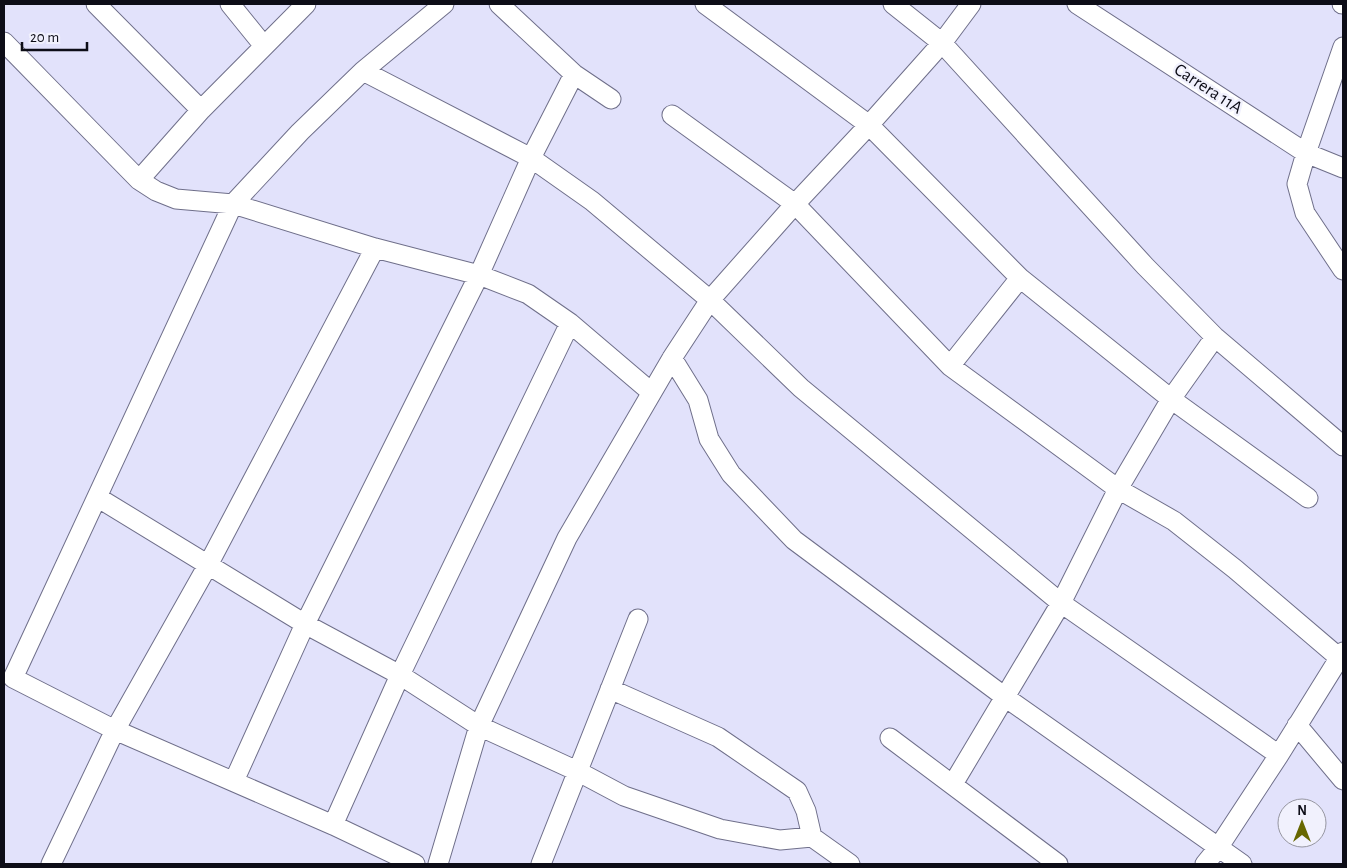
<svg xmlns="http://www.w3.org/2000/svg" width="1347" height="868" font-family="'Alegreya Sans',sans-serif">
  <rect width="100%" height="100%" fill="#e2e2fb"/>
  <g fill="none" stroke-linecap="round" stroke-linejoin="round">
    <defs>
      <path id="minor" d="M96 4 201 110
        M230 4 264 46
        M499 4 574 74 611 99
        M705 4 869 125 1020 278 1171 399 1308 498
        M893 4 942 43 1145 266 1215 337 1343 446
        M1077 4 1306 153 1343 168
        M1342 4H1343
        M4 42 139 180 156 191 176 199 233 204 375 248 479 275 528 294 570 323 651 392
        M1343 47 1306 153 1297 184 1305 213 1343 270
        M363 71 531 158 592 201 710 300 801 388 1061 603 1279 755
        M672 115 795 204 950 366 1118 489 1174 521 1235 569 1343 661
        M139 180 201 110 306 4
        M672 358 698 400 709 439 731 474 794 540 1005 697 1242 864
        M950 366 1020 278
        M97 497 305 624 400 675 479 726 577 771 624 796 720 829 780 840 812 837 850 864
        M610 689 718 737 797 791 806 811 812 837
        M1297 725 1343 780
        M890 738 1058 864
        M234 781 305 624 479 275 531 158 574 74
        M953 784 1061 603 1118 489 1171 399 1215 337
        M333 825 400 675 570 323
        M51 864 115 730 208 565 375 248
        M415 864 333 825 115 730 13 678 233 204 300 132 363 71 444 4
        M438 864 479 726 567 538 672 358 710 300 795 204 869 125 942 43 971 4
        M541 864 638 619
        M1205 864 1218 848 1279 755 1343 652"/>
    </defs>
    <use href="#minor" stroke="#6f6f8a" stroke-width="21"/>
    <use href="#minor" stroke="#fff" stroke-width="19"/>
  </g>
  <g text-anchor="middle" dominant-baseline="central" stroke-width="5" stroke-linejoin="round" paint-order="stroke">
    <g font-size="18" fill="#0d0d17" stroke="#f1f1fd">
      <text transform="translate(1208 89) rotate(33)">Carrera 11A</text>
    </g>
  </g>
  <rect width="1347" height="868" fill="none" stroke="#0d0d17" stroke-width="10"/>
  <g transform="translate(1302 823)"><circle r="24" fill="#f1f1fd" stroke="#9696a1"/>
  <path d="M0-4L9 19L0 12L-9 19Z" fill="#676701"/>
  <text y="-8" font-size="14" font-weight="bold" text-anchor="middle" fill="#0d0d17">N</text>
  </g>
  <path d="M22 42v8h65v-8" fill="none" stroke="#0d0d17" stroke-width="2.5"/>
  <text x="30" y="42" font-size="15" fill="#0d0d17" stroke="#f1f1fd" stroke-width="4" paint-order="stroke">20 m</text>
</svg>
